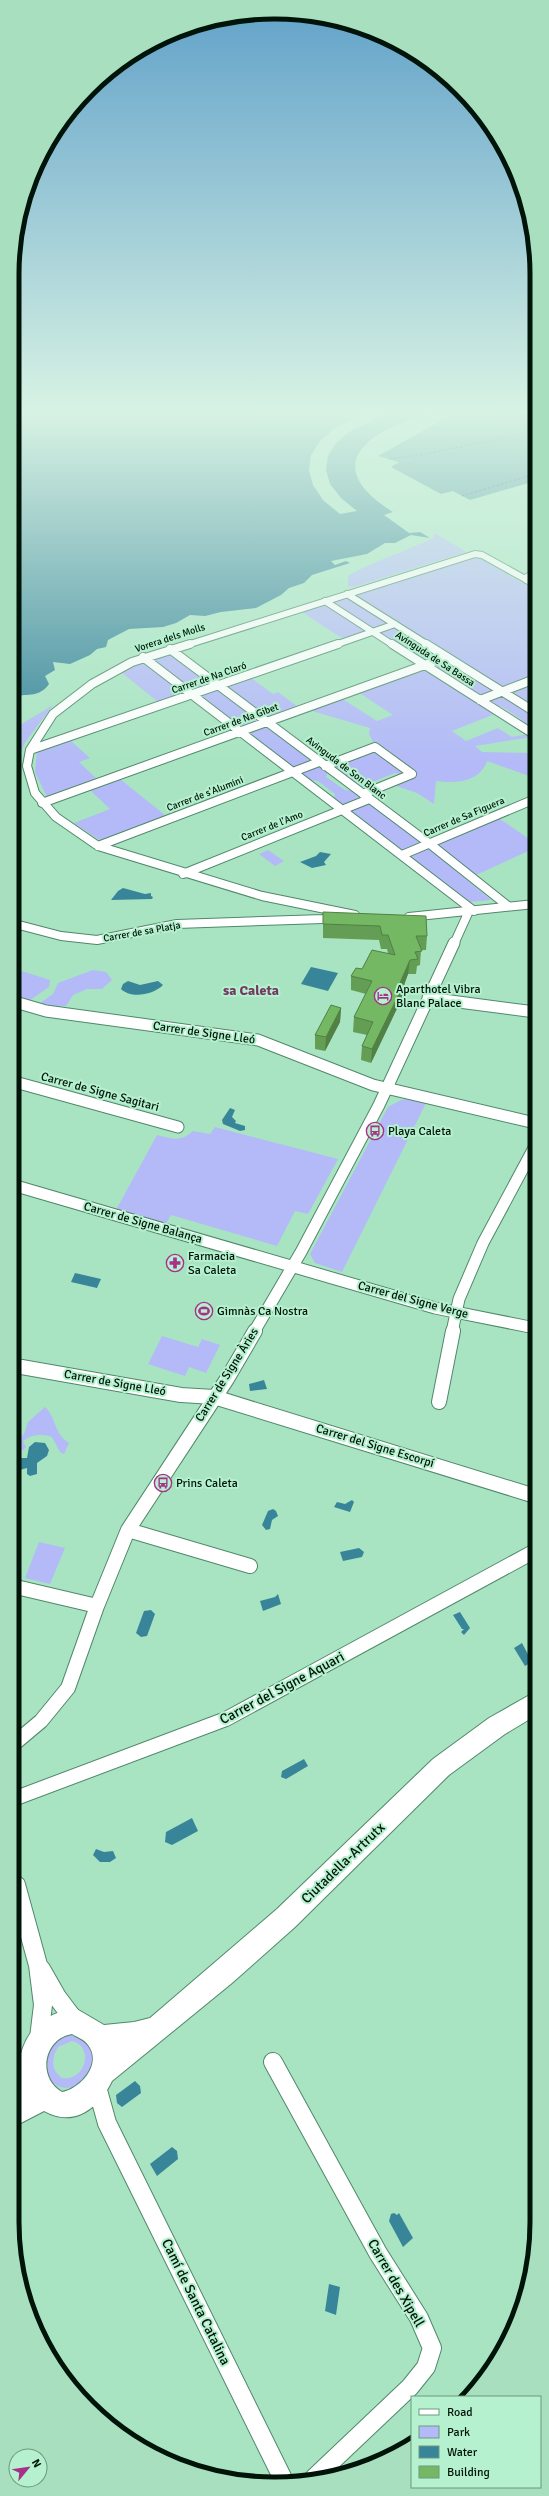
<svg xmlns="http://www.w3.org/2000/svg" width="549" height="2496" font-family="Signika,sans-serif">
  <rect width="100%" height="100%" fill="#a8e4c2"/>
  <path fill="#b3baf7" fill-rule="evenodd" d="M435 533 466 552 354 587 348 586V576C375 560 405 552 433 538Z
    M477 557 535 590V676L502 688 354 595Z
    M347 597 535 715V732L521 723V719L502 707 494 706 331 602Z
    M325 604 367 631 343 639 302 612Z
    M169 653 210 684 193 690 152 659Z
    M144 661 185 693 158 702 121 672Z
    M425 668 495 714 452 731 466 741 498 728 512 737 528 734 532 737 475 746 482 752 535 753V778L487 761C480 782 455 784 436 781L434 804 417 793 391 784 404 775 395 773 367 784V790L365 791 331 765 374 744 369 734 370 728 309 710 341 698 377 721 393 715 358 692Z
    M250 677 273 694 278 692 298 707 267 718 225 686Z
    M535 682V707L509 692Z
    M218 689 259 720 241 727 199 695Z
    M53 705 24 744 19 758 15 757V728Z
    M266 726 311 760V762L293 767 248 732Z
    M70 740 90 758 79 762 98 780 47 797 35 772 37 751Z
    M318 766 328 772 326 777 345 790 354 791 362 798 342 805 334 798 335 794 318 781 309 780 300 773Z
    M120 779 166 816 101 841 74 823 110 809 90 790Z
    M369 803 421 842 420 844 402 851 349 810Z
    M500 819 535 843V848L476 875 436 845Z
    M426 849H430L491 900 469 902 410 857Z
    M268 850 284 861 275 866 259 854Z
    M15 969 50 980 49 987 29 1001 15 997Z
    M93 970 106 972 112 980 102 989H87L73 995 66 1006 48 1007 40 1003 53 994 58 983Z
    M410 1099 426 1103 342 1272 315 1263 310 1254 388 1107 401 1100Z
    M215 1127 338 1159 308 1214 295 1211 277 1246 171 1215 166 1224 116 1210 157 1135C172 1139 181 1142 193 1131L210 1134Z
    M162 1336 198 1347 202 1339 220 1345 206 1373 189 1367 185 1376 148 1364Z
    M45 1407C57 1418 53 1433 69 1443L64 1454 60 1452 52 1437C42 1433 32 1434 23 1441L26 1447 23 1450H17L16 1442 24 1434 28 1422Z
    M39 1542 65 1548 50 1584 25 1578Z
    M74 2032 91 2046C104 2102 23 2103 53 2041ZM72 2041C95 2047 85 2082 62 2078 51 2070 51 2059 58 2047Z"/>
  <path fill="#38859a" d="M15 414H427C368 431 318 465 393 512L384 515 409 533 420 532 430 538 411 535 395 543H385L367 554 331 561 335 565 346 561 350 563 312 575 304 583 289 588 281 595 256 608 221 612 205 616 190 615 176 623 163 627 129 629 108 640 106 647 97 649 90 655 70 664 53 662 55 670 45 676 49 684C40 697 28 694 15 696Z
    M432 414H535V481L470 500 453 491 441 494 391 467 399 462 378 456 444 419Z
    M320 852 331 854 324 862 326 865 312 868 300 862 316 856Z
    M123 888 145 894 151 893V896L153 897 152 899 111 900 118 891Z
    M311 967 338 973 328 991 301 984Z
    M128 981 140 985 158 981 163 985C153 995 131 999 121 989L123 984Z
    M230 1108 235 1110 232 1117 236 1121 235 1123 245 1126V1130L240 1131 223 1124 222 1120Z
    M75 1273 101 1279 97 1288 71 1282Z
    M264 1380 267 1389 250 1391 249 1384Z
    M35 1442 45 1443 49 1450 47 1456 37 1463V1474L30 1476 27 1474V1468L16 1471V1458H27L29 1447Z
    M352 1500 354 1502 350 1512 334 1507 337 1502 345 1504Z
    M273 1509 276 1511 278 1516 272 1520 270 1529 266 1530 262 1525 268 1511Z
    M359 1548 364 1552 362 1557 343 1561 340 1552Z
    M278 1594 281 1604 263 1611 260 1601 275 1597Z
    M144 1611 151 1610 155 1614 147 1636 141 1637 136 1633Z
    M460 1612 470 1628 464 1635 461 1632 464 1629H462L453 1615Z
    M522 1643 532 1662 525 1666 514 1648Z
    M304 1759 308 1766 286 1779 281 1777 282 1771Z
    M192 1818 198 1831 172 1845 165 1842 166 1832Z
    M96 1849 104 1852 113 1851 116 1858 110 1862H100L93 1855Z
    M135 2081 140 2086 141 2093 122 2107 117 2103 116 2095Z
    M172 2147 177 2151 178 2159 157 2176 150 2164Z
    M394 2213 397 2215 399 2213 413 2238 403 2247 389 2221 391 2214Z
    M329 2284 340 2287 336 2315 325 2311Z"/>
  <path fill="#a8e4c2" d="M362 414H384L349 432 336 443 328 456 326 470 330 484 341 498 357 511 340 514 323 500 313 485 309 470 311 455 320 441 334 429Z"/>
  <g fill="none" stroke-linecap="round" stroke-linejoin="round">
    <path stroke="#004555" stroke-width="1" stroke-dasharray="2.5 2" stroke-linecap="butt" d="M389 459 426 454 535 431
      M462 496 535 474"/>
    <defs>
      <path id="street-far4" d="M347 594 428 645
        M325 601 393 645
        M187 645 475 554 482 555 527 580
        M335 645 395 624"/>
      <path id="street-far3" d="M190 644 132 662 92 684 53 714 30 750 27 766 35 793 56 817 98 846 262 896 355 915
        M392 644 535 735
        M426 644 535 712
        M170 649 430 844 508 906
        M143 657 474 911
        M480 700 535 679
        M30 750 338 644
        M325 766 375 747 412 774
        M363 794 412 774
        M42 803 447 657
        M98 846 319 762
        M402 855 535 799
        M183 874 369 799
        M409 917 535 904
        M15 924 61 936 97 940 177 924 323 919 339 914
        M454 944 469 911"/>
      <path id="street-far2" d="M428 998 535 1012
        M15 1002 46 1011 258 1040 373 1085 535 1123
        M15 1082 178 1127
        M16 1186 435 1308 535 1328
        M254 1332 301 1252 379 1105 454 943
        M452 1332 459 1299 483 1243 535 1146"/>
      <path id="street-far1" d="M16 1366 181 1395 214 1397 535 1496
        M439 1402 453 1331
        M128 1530 250 1566
        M16 1587 97 1606
        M16 1742 41 1721 68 1688 97 1606 128 1530 227 1379 255 1331
        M16 1798 226 1719 535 1551"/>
      <path id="street" d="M16 1885 38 1965 43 2005 39 2038
        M41 1969 57 1997 75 2021
        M273 2062 378 2253 419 2318 432 2348 426 2367 410 2387 314 2478
        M97 2087 107 2123 284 2481"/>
      <path id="secondary" d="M535 569V576L531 578 535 581V588L524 582 521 577Z
        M535 1692V1716L505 1734 449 1775 295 1927 232 1983 112 2081C99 2108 74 2128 44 2111L17 2125C17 2074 10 2020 75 2008L104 2025 134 2022 150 2018 277 1909 433 1759 489 1718ZM72 2034C77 2037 85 2040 88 2045 103 2064 80 2089 62 2092 37 2078 43 2039 72 2034Z"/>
    </defs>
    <use href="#street-far4" stroke="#50886a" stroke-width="8"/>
    <use href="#street-far3" stroke="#50886a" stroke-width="10"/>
    <use href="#street-far2" stroke="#50886a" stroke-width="13"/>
    <use href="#street-far1" stroke="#50886a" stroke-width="16"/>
    <use href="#street" stroke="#50886a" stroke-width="20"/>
    <use href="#secondary" stroke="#50886a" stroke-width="2"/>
    <use href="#street-far4" stroke="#fff" stroke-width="6"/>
    <use href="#street-far3" stroke="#fff" stroke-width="8"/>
    <use href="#street-far2" stroke="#fff" stroke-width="11"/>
    <use href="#street-far1" stroke="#fff" stroke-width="14"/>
    <use href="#street" stroke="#fff" stroke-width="18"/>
    <use href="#secondary" fill="#fff" fill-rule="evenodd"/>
  </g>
  <path fill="#649e55" d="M323 912 427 936 426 950H421L420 965 417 966 416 974H408L404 985 402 998 371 1063 361 1060 362 1046 367 1035 353 1032 354 1017 366 994 351 990V976L388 953 387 949H381L379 940 323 938Z
    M341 1008 340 1022 325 1051 315 1049V1035Z"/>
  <path fill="#518145" d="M410 960 408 974 404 985 402 998 371 1063 372 1049Z
    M341 1008 340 1022 325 1051 326 1037Z"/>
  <path fill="#74b863" stroke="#518145" d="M323 912 426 916 427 936H416L422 951 415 952 418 959 410 960 400 983 404 984 372 1049 362 1046 373 1022 354 1017 372 981 351 976 356 968 362 969 372 950 395 955 388 935H382L380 926 323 924Z
    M331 1005 341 1008 326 1037 315 1035Z"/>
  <linearGradient id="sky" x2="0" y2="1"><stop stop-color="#61a1c9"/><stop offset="0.54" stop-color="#d8f3e4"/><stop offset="1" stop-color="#d8f3e4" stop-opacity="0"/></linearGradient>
  <rect width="549" height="764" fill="url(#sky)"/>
  <defs>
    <symbol id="hotel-ring" viewBox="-11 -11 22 22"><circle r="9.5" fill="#b5f1cf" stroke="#a63189" stroke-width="1.5"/><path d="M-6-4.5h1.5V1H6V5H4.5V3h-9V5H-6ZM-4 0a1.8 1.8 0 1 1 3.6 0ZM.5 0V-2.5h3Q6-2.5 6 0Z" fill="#a63189"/></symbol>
    <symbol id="bus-ring" viewBox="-11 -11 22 22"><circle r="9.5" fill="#b5f1cf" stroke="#a63189" stroke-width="1.5"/><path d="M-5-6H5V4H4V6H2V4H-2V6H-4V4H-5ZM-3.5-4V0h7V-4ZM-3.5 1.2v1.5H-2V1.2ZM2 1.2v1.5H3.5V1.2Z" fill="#a63189"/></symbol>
    <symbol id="pharmacy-ring" viewBox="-11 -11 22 22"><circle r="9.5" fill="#b5f1cf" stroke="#a63189" stroke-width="1.5"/><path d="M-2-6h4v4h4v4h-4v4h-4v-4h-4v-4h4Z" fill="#a63189"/></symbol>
    <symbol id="stadium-ring" viewBox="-11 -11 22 22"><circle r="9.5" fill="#b5f1cf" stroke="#a63189" stroke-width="1.5"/><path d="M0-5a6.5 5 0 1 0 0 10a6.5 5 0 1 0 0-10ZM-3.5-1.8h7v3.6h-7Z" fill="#a63189"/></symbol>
  </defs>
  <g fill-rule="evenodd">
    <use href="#hotel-ring" x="373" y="986" width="20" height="20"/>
    <use href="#bus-ring" x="365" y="1121" width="20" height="20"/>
    <use href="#pharmacy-ring" x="165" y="1253" width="20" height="20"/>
    <use href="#stadium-ring" x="194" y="1301" width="20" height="20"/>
    <use href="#bus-ring" x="153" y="1473" width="20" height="20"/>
  </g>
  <g text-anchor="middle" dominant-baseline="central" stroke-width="4" stroke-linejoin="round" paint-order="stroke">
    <g font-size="10" fill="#001409" stroke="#b5f1cf">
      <text transform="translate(170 638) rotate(-18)">Vorera dels Molls</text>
      <text transform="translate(435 659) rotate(33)">Avinguda de Sa Bassa</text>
      <text transform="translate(209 678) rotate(-19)">Carrer de Na Claró</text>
      <text transform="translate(241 720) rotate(-20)">Carrer de Na Gibet</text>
      <text transform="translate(346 768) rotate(37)">Avinguda de Son Blanc</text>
      <text transform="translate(205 794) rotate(-21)">Carrer de s'Alumini</text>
      <text transform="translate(464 817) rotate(-23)">Carrer de Sa Figuera</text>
      <text transform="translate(272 826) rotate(-22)">Carrer de l'Amo</text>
      <text transform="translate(142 932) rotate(-10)">Carrer de sa Platja</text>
    </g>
    <g font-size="12" fill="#001409" stroke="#b5f1cf" text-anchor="start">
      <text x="396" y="989">Aparthotel Vibra<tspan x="396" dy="14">Blanc Palace</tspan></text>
      <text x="388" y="1131">Playa Caleta</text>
      <text x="188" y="1256">Farmacia<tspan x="188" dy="14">Sa Caleta</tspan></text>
      <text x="217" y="1311">Gimnàs Ca Nostra</text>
      <text x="176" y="1483">Prins Caleta</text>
    </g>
    <g font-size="12" fill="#001409" stroke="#b5f1cf">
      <text transform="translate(204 1033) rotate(8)">Carrer de Signe Lleó</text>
      <text transform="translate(100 1092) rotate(15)">Carrer de Signe Sagitari</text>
      <text transform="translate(143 1223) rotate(16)">Carrer de Signe Balança</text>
      <text transform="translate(413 1300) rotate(15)">Carrer del Signe Verge</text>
      <text transform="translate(227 1375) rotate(-58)">Carrer de Signe Àries</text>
      <text transform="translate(115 1383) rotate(10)">Carrer de Signe Lleó</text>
      <text transform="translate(375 1446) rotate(17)">Carrer del Signe Escorpí</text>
    </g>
    <g font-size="14" font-weight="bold" fill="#743862" stroke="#b5f1cf">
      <text x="251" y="990">sa Caleta</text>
    </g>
    <g font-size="14" fill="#001409" stroke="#b5f1cf">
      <text transform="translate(282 1688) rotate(-28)">Carrer del Signe Aquari</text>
      <text transform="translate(343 1863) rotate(-44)">Ciutadella-Artrutx</text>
      <text transform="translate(396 2283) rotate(60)">Carrer des Xipell</text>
      <text transform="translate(196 2302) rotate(64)">Camí de Santa Catalina</text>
    </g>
  </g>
  <path d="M0 0H549V2496H0ZM274 19H275A255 255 0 0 1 530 274V2222A255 255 0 0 1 275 2477H274A255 255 0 0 1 19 2222V274A255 255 0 0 1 274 19Z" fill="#a7dfbf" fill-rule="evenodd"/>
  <path fill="none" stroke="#001409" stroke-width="5" d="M274 19H275A255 255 0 0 1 530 274V2222A255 255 0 0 1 275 2477H274A255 255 0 0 1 19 2222V274A255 255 0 0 1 274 19Z"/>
  <rect x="411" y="2396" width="130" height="92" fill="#b5f1cf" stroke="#6d9980"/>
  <rect x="419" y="2409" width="20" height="6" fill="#ffffff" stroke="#6d9980"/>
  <text x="447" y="2416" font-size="12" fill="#001409">Road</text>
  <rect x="419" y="2426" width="20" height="12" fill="#b3baf7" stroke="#6d9980"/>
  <text x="447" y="2436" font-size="12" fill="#001409">Park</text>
  <rect x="419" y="2446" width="20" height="12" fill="#38859a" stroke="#6d9980"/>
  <text x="447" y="2456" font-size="12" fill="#001409">Water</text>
  <rect x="419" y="2466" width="20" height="12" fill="#74b863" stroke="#6d9980"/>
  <text x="447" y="2476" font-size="12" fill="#001409">Building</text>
  <g transform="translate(28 2468) rotate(61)"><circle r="19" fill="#b5f1cf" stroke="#6d9980"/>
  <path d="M0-3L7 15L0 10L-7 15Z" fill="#a63189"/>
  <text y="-6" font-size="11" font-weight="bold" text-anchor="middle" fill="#001409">N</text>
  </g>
</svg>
